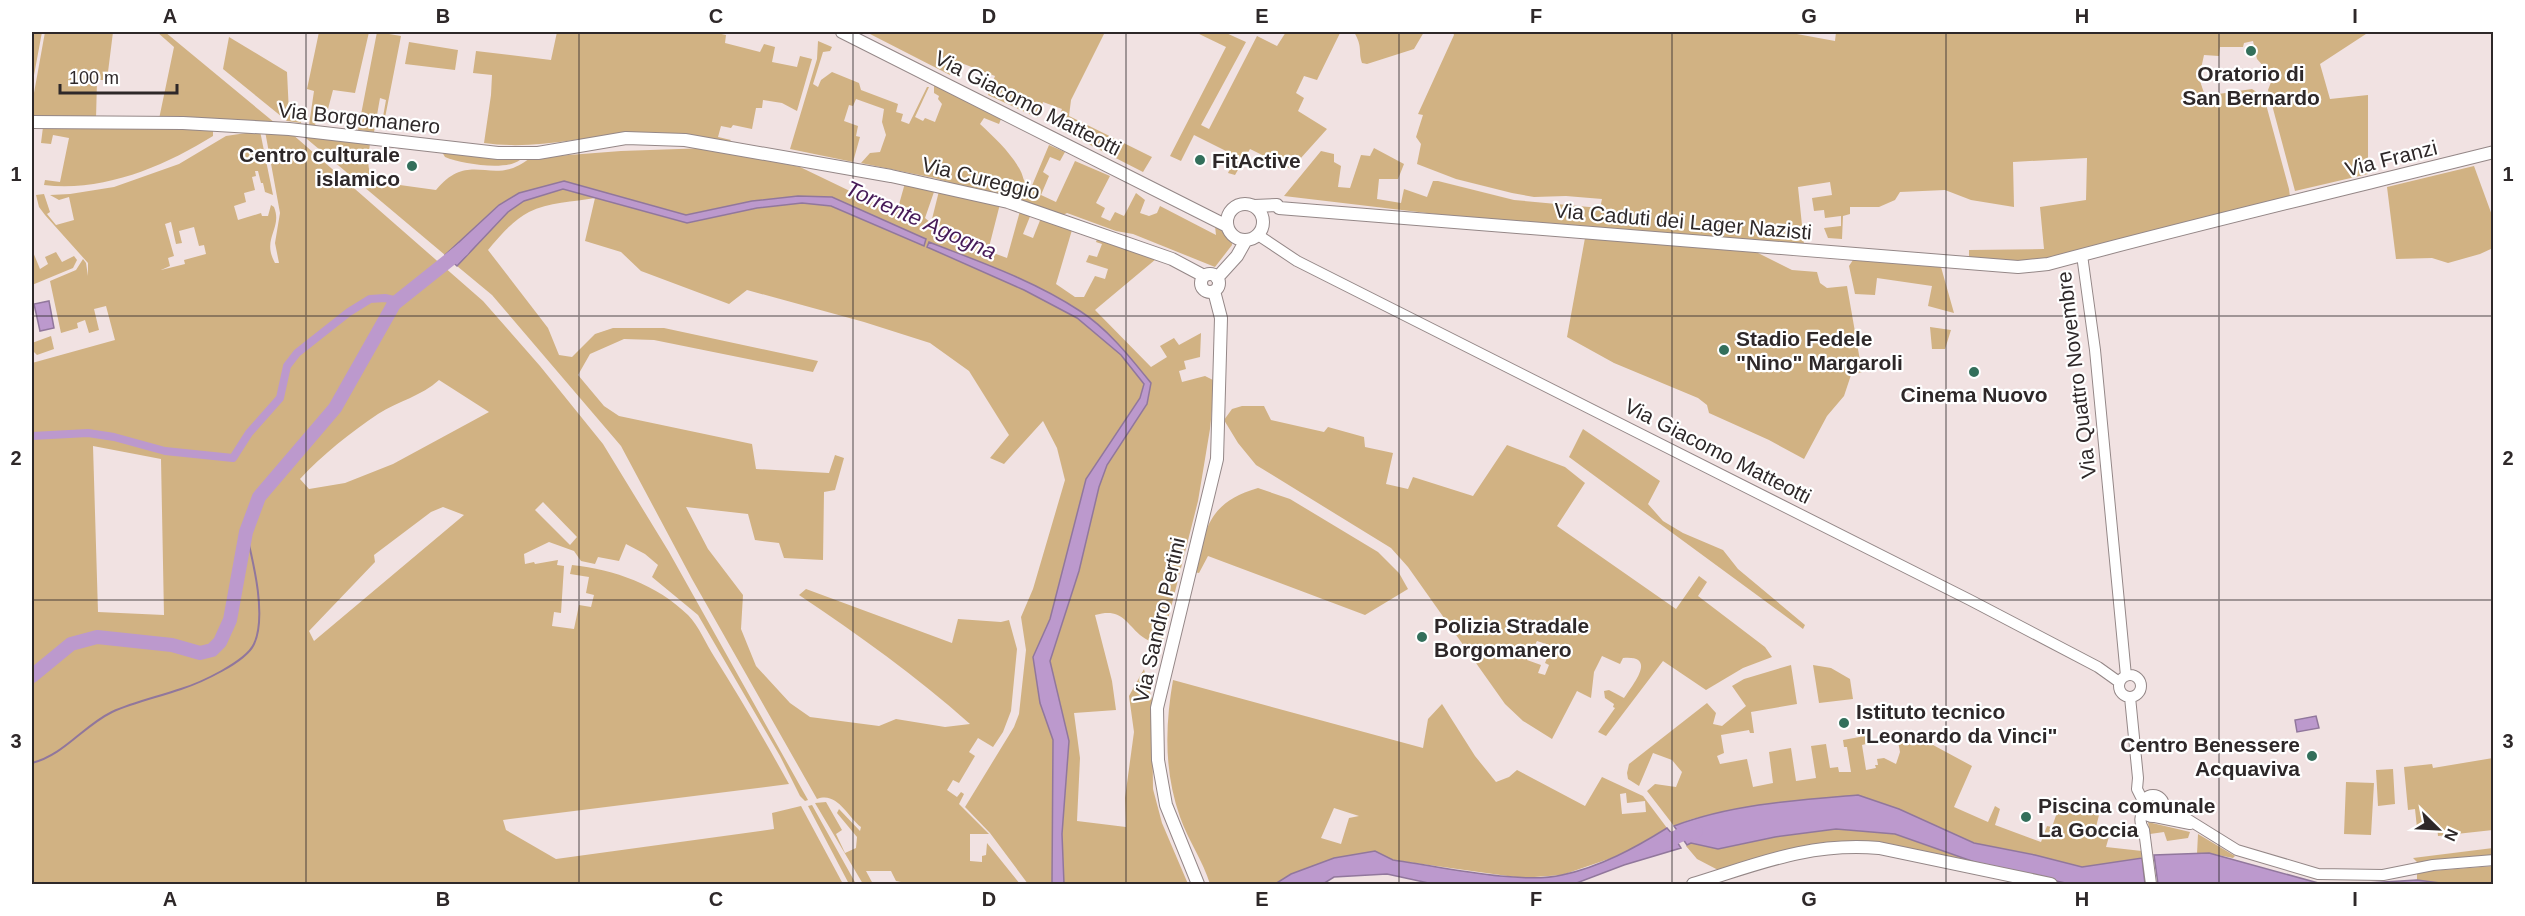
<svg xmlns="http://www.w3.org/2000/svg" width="2525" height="916" font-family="Arial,sans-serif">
  <rect width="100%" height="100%" fill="#f1e2e2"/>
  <path fill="#d1b283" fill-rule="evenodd" d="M32 32H42L32 86Z
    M45 32H113L107 80H97L96 119H32V104Z
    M157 32H165L275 123 159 119 174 47Z
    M319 32H369L355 93 333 90 328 109 318 108 315 126 309 125 314 91 307 89Z
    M377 32 401 36 383 128H381L386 100 380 98 374 132 358 130Z
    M557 32H712L726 35 725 43 760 52 764 44 775 47 772 62 797 67 800 56 812 59 797 111 782 103 763 100 762 108H756L752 129 733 125 731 128 721 126 718 137 731 140 729 142C695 136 661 130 627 133 579 138 532 150 484 143L491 95 492 75 473 73 476 51 551 60Z
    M871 32H1105L1071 100 1069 116 1152 157 1143 172 1055 127 1062 109 1043 102 1038 118 988 95 995 76 956 61 950 75 870 34Z
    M1195 32H1224L1246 42 1201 125 1209 129 1257 36 1277 46 1286 32 1340 33 1317 80 1304 76 1296 93 1304 98 1298 111 1327 129 1291 169 1250 149 1235 175 1228 173 1236 156 1194 135 1181 161 1170 156 1226 47Z
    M1354 32H1424L1414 49 1367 64 1362 63C1358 51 1363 47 1354 32Z
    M1453 32H1786L1835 41 1836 32H2369L2320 64 2330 99 2368 95V174L2295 191 2268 90 2273 77 2257 59 2253 41 2244 43 2243 47H2220L2219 56 2204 55 2199 78 2205 96 2252 89 2264 97 2289 189 2290 197 2046 262 1969 261V250L2044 249 2040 207 2086 200 2087 158 2013 162 2014 207 1971 200 1945 190 1900 192 1895 200 1879 207H1850V214L1843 216 1842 239 1828 238 1824 228 1841 226V216L1825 218 1824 210 1814 211 1812 198 1832 195 1830 182 1798 187 1804 244 1452 216 1284 196 1321 151 1334 154V162L1341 166 1338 187 1350 188 1361 155 1370 156 1374 148 1404 164 1398 179H1379L1377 199 1401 203 1404 189 1427 197 1433 181H1438L1514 200 1600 208 1602 199 1566 196 1534 197 1512 193 1456 179 1417 164 1421 144 1416 137 1423 115 1418 114 1454 35Z
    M229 37 287 72 289 113 302 115 301 123 287 121 223 69Z
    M818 41 832 47 830 51 823 52 813 84 818 87 821 80 832 72 859 83 861 90 898 104 896 112 903 114 901 121 909 124 927 87H929L915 117 923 121 925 118 935 122 942 104 938 99 939 96 934 93V85L1001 119 999 124 984 118 980 124C994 137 1009 151 1019 168 1025 178 1021 180 1031 188L1049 145 1065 152 1060 161 1050 157 1043 172 1049 176 1041 195 1056 202 1075 161 1110 176 1096 203 1105 208 1101 217 1110 221 1115 212 1124 216 1136 193 1145 200 1140 213 1149 216 1157 213 1160 206 1216 235 1215 226C1226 231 1232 233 1232 245L1215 267 1133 234 1116 231 1067 213 1063 215 934 178 861 163 870 153 880 152 886 135 882 122 884 109 856 99 853 106 849 105 844 121 858 126 856 136 860 137 853 162 790 149 817 59Z
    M409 42 458 50 455 70 405 64Z
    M43 127H180L213 130V136C163 167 103 192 44 185L45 180 60 182 69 138 53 135 51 144 41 143Z
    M260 131 273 195 265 192 263 183H261L258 171H255L256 176 252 177 255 190 244 193 246 202 234 206 238 220 261 213 262 216H268L271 205 274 207C283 229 261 238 275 263H279L275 243 280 213 265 131 291 133 483 301 540 366 603 444 669 552 808 800 805 801 800 796 780 756 698 615 652 577 658 565 645 554 626 544 619 561 598 557 595 564 581 561 574 551 549 542 524 554 525 564 534 562 535 564 558 560 557 565 564 566 561 613 554 612 552 626 574 629 579 605 591 607 594 595 586 593 589 577 570 574 572 565C615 570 656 584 688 615 699 626 706 644 715 658 741 699 765 741 789 784L503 820 506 830 556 859 774 829 772 813 801 806 843 884H32V363L115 340 106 306 94 309 99 330 89 333 85 320 77 323 78 328 61 333 50 281 76 270 83 259 86 263 88 276V263L45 215 39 207 36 195 44 194 50 212 47 214 56 225 74 220 69 197 59 200 50 195 70 194 114 187 179 164 226 136ZM171 222 176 244 182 243 179 231 194 227 199 246 204 245 206 254 184 260 185 264 161 270 170 266 168 258 174 256 165 224ZM439 380 489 412 393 464 345 483 309 489 300 479C322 455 351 432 378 414 398 401 422 396 439 380ZM93 446 161 459 164 615 98 612ZM543 502 577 537 570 545 535 510ZM443 507 464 515 314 641 309 631 375 562 374 555 431 512Z
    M301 134 370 142C369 158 364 172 378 182L436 190C471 148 492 189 530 158L621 151 708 148 800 167 881 206 898 208 905 183 935 189 925 218 931 223 939 191 1000 204 988 251 1007 258 1020 211 1031 214 1023 234 1033 238 1041 218 1072 230 1056 284 1075 297H1084L1095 276 1105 279 1108 269 1086 262 1089 255 1097 257 1102 244 1096 242 1098 237 1156 259 1095 310 1151 367 1167 357 1160 346 1174 338 1179 345 1201 333 1200 357 1184 361 1186 369 1179 371 1182 382 1205 376 1215 381 1210 429 1198 501 1161 647C1155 643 1146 640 1140 635 1124 620 1120 608 1095 615L1112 681 1116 710 1074 713 1080 758 1077 821 1126 827 1125 798 1134 732 1129 696 1144 669 1152 700 1153 789 1162 823 1188 884H1064L1062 834 1069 741 1050 661 1079 571 1099 487 1107 465 1147 404 1151 383 1082 312 1024 290 1077 318 1121 355 1144 383 1140 398 1086 479 1050 619 1033 657 1040 703 1053 740 1052 884H1028L990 833 965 807 1014 727 1019 714 1026 650 1021 617 1033 589 1065 480 1057 448 1043 421 1004 464 990 458 1009 435 969 371 930 343 864 322 747 290 729 304 641 271 621 252 585 241 595 198C574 202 548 202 529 212 513 220 499 237 488 250L548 328 559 355 572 357 595 334 613 328H664L818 361 813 372 654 340 624 339 590 354 578 375 604 406 619 416 752 444 756 469 829 473 835 455 844 458 835 490 824 492 823 560 784 558 779 543 755 540 748 514 686 507 708 549 743 595 741 629 756 666 790 703 810 717 879 726 896 719 945 727 970 724C915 675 860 636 799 595L806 589 952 643 958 619 1001 622 1009 620 1017 649 1011 711 1003 732 993 747 978 738 969 752 975 756 959 783 953 780 947 790 957 797 961 792 964 794 959 804 989 834H970V861L982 862V856L986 855 987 843 1020 884H911L896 881 891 871H866L873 884H863L815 803 826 802 842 830 836 834 845 853 856 848 857 837 837 813 839 809 860 831 861 827C847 816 837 791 817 799L692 579 621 446 492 295 457 266 508 212 524 201 563 189 687 223 757 208 802 203 831 206 924 246 832 197 798 196 752 201 686 215 564 181 499 205 445 255Z
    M442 152 516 158 520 160C506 171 462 164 445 157Z
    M2474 166 2493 218V248L2480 254 2448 263 2432 258 2396 259 2387 187Z
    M1585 238 1754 251 1792 270 1817 272 1820 283 1827 288 1847 286 1862 372 1851 375 1844 396 1827 416 1804 459 1769 440 1709 413 1707 405 1698 398 1614 363 1567 337Z
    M33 252 40 269 48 264 45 257 56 252 62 262 74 256 77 260 73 268 32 285Z
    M1853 260 1941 267 1954 313 1928 306 1932 286 1877 278 1875 295 1855 294 1849 266Z
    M1930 327 1951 330 1945 349H1932Z
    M51 336 54 349 37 355 32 350V343Z
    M1242 406H1264L1271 420 1324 432 1328 427 1364 437 1365 447 1393 453 1386 484 1408 489 1413 477 1473 496 1507 445 1565 467 1585 483 1557 526 1676 609 1699 576 1707 582 1698 596 1765 647 1772 657 1743 668 1706 690 1663 661 1606 736 1598 732 1615 708 1613 707 1614 704 1605 698 1604 691 1609 690 1624 698C1633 684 1658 655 1623 658L1620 664 1602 656 1594 672 1591 698 1577 691 1552 739 1523 721 1505 704 1408 567 1391 548 1256 465 1238 443 1224 420 1232 409ZM1537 641 1552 646 1545 663 1549 665 1545 675 1538 673 1541 665 1527 660Z
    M1583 429 1660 481 1648 504 1663 521 1683 533 1723 550 1738 569 1805 625 1803 629 1569 457Z
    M1258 488 1290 499 1378 552 1399 573 1408 589 1365 615 1208 556 1199 573 1194 572C1207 526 1208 503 1258 488Z
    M1791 665 1797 704 1751 712 1754 733H1750L1749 730 1721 735 1724 753 1717 756 1720 764 1747 759 1753 787 1773 783 1769 752 1791 748 1796 781 1816 778 1811 746 1826 744 1830 768 1838 767 1839 772H1851L1847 747H1844L1843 740 1865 736 1866 744 1862 745 1866 770 1876 768 1875 765H1878L1877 759 1884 758 1896 764 1900 752 1898 741 1920 738 1972 766 1954 807 1988 822 1995 806 2000 809 1995 825 2041 842 2047 826 2052 827 2061 801 2064 804 2099 815 2096 827 2110 833 2106 847 2142 851 2143 857 2131 861 2082 868 2035 855 1974 843 1899 809 1858 795 1736 809 1692 819 1674 826 1647 791 1655 784 1676 787 1682 772 1672 760 1653 753 1639 786 1628 779 1627 773 1629 764 1707 703 1716 713 1713 724 1722 726 1746 706 1732 686 1744 679Z
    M1813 665 1831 668 1850 679 1853 699 1819 703Z
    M1173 680 1423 748 1428 719 1442 704 1475 756 1496 782 1509 777 1517 770 1585 806 1602 777 1643 796 1667 828 1623 854 1562 875 1522 878 1393 860 1375 851 1275 884H1210C1203 861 1188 840 1180 817 1164 772 1165 726 1173 680ZM1626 793 1627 803 1645 801 1646 812 1622 814 1620 794ZM1334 808 1359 816 1349 818 1341 844 1321 838Z
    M2493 758V830L2438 836 2437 826 2417 828 2415 809 2408 810 2404 767 2432 764 2433 768Z
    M2393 769 2395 804 2378 806 2376 770Z
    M2346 782 2374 783 2371 835 2344 834Z
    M812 805 856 884H849L808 806Z
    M2148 822 2190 832 2188 838 2167 841 2164 832 2150 834Z
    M1836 829 1895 834 1980 864 1857 846 1720 871 1697 859 1686 846 1691 843 1718 849 1775 837Z
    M2198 834 2235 856 2233 858 2208 853 2197 854Z
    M2493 848V855L2418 863 2413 858Z
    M2493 866V884H2448L2417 880V872Z"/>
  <path fill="#bc99cd" stroke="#91779c" stroke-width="1.5" d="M564 181 686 215 752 201 798 196 832 197 926 239 924 246 831 206 802 203 757 208 687 223 563 189 524 201 508 212 457 266 445 255 499 205 519 193Z
    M929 242C980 262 1033 280 1080 311 1108 329 1130 357 1151 383L1147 404 1107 465 1099 487 1079 571 1050 661 1069 741 1062 834 1064 884 1052 883 1053 740 1040 703 1033 657 1050 619 1086 479 1140 398 1144 384 1121 355 1077 318 1024 290 927 247Z
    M49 301 54 328 40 331 34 304Z
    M2316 716 2319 728 2297 732 2295 720Z
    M1858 795 1899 809 1974 843 2035 855 2082 867 2142 858 2145 884H2070L1983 865 1895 834 1836 829 1775 837 1718 849 1691 843 1687 845 1674 826C1732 804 1797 800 1858 795Z
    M1667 828 1673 835 1672 840H1676L1681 848 1624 865 1574 884H1433L1387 874 1334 877 1323 884H1275L1291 874 1334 858 1375 851 1393 860C1438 866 1520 885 1562 875 1600 867 1635 848 1667 828Z
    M2209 853 2322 884H2158L2154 855Z
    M2417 880 2448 884H2350Z"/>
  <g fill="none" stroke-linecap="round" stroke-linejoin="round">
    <path stroke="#91779c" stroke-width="2" d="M32 763C64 755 83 726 112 712 134 702 158 697 181 689 200 683 246 662 254 644 267 616 253 561 246 532"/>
    <path stroke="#bc99cd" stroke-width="8" d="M32 436 88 433 114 437 165 451 233 458 249 433 280 398 287 366 297 353 349 312 370 299 385 298 398 301"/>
    <path stroke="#bc99cd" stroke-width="14" d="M32 676 71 644 97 637 172 645 200 653 212 650 220 642 230 620 246 532 259 497 335 408 394 304 463 249
      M1655 847 1685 833 1696 831"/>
    <defs>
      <path id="minor" d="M1258 235 1297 261 1970 600 2098 667 2119 682
        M2082 255 2095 350 2126 676
        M2119 686a11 11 0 1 1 22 0a11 11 0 1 1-22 0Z
        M2130 697 2138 778 2137 789 2143 801
        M2142 806a11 11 0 1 1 22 0a11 11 0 1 1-22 0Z
        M2163 804 2237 850 2318 874 2383 875 2433 865 2494 860
        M2143 810C2139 817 2140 824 2144 830L2151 884
        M2155 817 2190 824"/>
      <path id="major" d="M842 32 1227 226
        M32 122 183 123 289 129 498 153H538L626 138 685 140 891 176 1008 202 1172 259 1204 276
        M1227 222a18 18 0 1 1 36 0a18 18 0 1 1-36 0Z
        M1254 206 1277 205 1279 208 2018 267 2048 264C2196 224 2345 189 2494 152
        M1201 283a9 9 0 1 1 18 0a9 9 0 1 1-18 0Z
        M1217 278 1237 256 1246 240
        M1198 884 1166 805 1158 760 1157 708 1217 459 1221 318 1214 291
        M1693 884C1758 864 1809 842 1879 848L2051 884"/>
    </defs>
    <use href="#minor" stroke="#948787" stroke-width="12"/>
    <use href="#major" stroke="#948787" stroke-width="14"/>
    <use href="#minor" stroke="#fff" stroke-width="10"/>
    <use href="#major" stroke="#fff" stroke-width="12"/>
  </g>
  <path fill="none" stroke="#2e2829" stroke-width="1.5" stroke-opacity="0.55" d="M306 32V884M579 32V884M853 32V884M1126 32V884M1399 32V884M1672 32V884M1946 32V884M2219 32V884M32 316H2494M32 600H2494"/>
  <g fill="#336f5b" stroke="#fff" stroke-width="2">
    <circle cx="2251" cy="51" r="6"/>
    <circle cx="1200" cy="160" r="6"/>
    <circle cx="412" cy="166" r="6"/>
    <circle cx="1724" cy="350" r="6"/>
    <circle cx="1974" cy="372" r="6"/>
    <circle cx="1422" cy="637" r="6"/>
    <circle cx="1844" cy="723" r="6"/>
    <circle cx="2312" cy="756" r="6"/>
    <circle cx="2026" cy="817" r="6"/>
  </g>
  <g text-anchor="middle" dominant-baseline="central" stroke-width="4.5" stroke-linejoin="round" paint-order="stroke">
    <g font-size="21" font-weight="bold" fill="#2e2829" stroke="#fff" text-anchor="start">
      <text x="2251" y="73" text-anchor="middle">Oratorio di<tspan x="2251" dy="24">San Bernardo</tspan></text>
      <text x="400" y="154" text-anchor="end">Centro culturale<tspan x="400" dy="24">islamico</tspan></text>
      <text x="1212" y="160">FitActive</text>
      <text x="1736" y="338">Stadio Fedele<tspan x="1736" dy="24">"Nino" Margaroli</tspan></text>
      <text x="1974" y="394" text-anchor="middle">Cinema Nuovo</text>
      <text x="1434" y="625">Polizia Stradale<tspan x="1434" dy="24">Borgomanero</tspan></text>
      <text x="1856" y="711">Istituto tecnico<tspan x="1856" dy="24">"Leonardo da Vinci"</tspan></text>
      <text x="2300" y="744" text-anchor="end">Centro Benessere<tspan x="2300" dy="24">Acquaviva</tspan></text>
      <text x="2038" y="805">Piscina comunale<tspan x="2038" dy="24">La Goccia</tspan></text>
    </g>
    <g font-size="21" fill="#2e2829" stroke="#fff">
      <text transform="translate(1028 103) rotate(27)">Via Giacomo Matteotti</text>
      <text transform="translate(359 118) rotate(6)">Via Borgomanero</text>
      <text transform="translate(2391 158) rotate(-14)">Via Franzi</text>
      <text transform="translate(981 178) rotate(14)">Via Cureggio</text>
      <text transform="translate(1683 221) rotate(5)">Via Caduti dei Lager Nazisti</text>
      <text transform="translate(2076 375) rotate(-97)">Via Quattro Novembre</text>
      <text transform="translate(1718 451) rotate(27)">Via Giacomo Matteotti</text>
      <text transform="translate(1159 620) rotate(-77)">Via Sandro Pertini</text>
    </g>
    <g font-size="22" font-style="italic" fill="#471b58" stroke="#fff">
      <text transform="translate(921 220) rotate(24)">Torrente Agogna</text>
    </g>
  </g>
  <rect width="2525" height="916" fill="none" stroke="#ffffff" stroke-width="66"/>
  <g transform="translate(2438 829) rotate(114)" stroke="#ffffff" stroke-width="4.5" paint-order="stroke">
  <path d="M0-4.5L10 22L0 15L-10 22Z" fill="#2e2829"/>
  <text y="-9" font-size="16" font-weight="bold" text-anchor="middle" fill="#2e2829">N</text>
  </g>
  <path d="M60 84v9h117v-9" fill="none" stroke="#2e2829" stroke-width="3"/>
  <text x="69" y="84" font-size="18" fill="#2e2829" stroke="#ffffff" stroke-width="4.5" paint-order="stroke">100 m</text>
  <rect x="33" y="33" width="2459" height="850" fill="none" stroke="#2e2829" stroke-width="2"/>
  <g font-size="20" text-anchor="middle" font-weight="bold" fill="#2e2829">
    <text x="170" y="23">A</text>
    <text x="443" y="23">B</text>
    <text x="716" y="23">C</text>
    <text x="989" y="23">D</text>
    <text x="1262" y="23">E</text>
    <text x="1536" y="23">F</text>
    <text x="1809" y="23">G</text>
    <text x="2082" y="23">H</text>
    <text x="2355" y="23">I</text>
    <text x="16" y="181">1</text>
    <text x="2508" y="181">1</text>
    <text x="16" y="465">2</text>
    <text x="2508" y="465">2</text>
    <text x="16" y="748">3</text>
    <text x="2508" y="748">3</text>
    <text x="170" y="906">A</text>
    <text x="443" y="906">B</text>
    <text x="716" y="906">C</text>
    <text x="989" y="906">D</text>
    <text x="1262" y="906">E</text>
    <text x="1536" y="906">F</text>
    <text x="1809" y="906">G</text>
    <text x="2082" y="906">H</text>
    <text x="2355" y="906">I</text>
  </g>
</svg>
